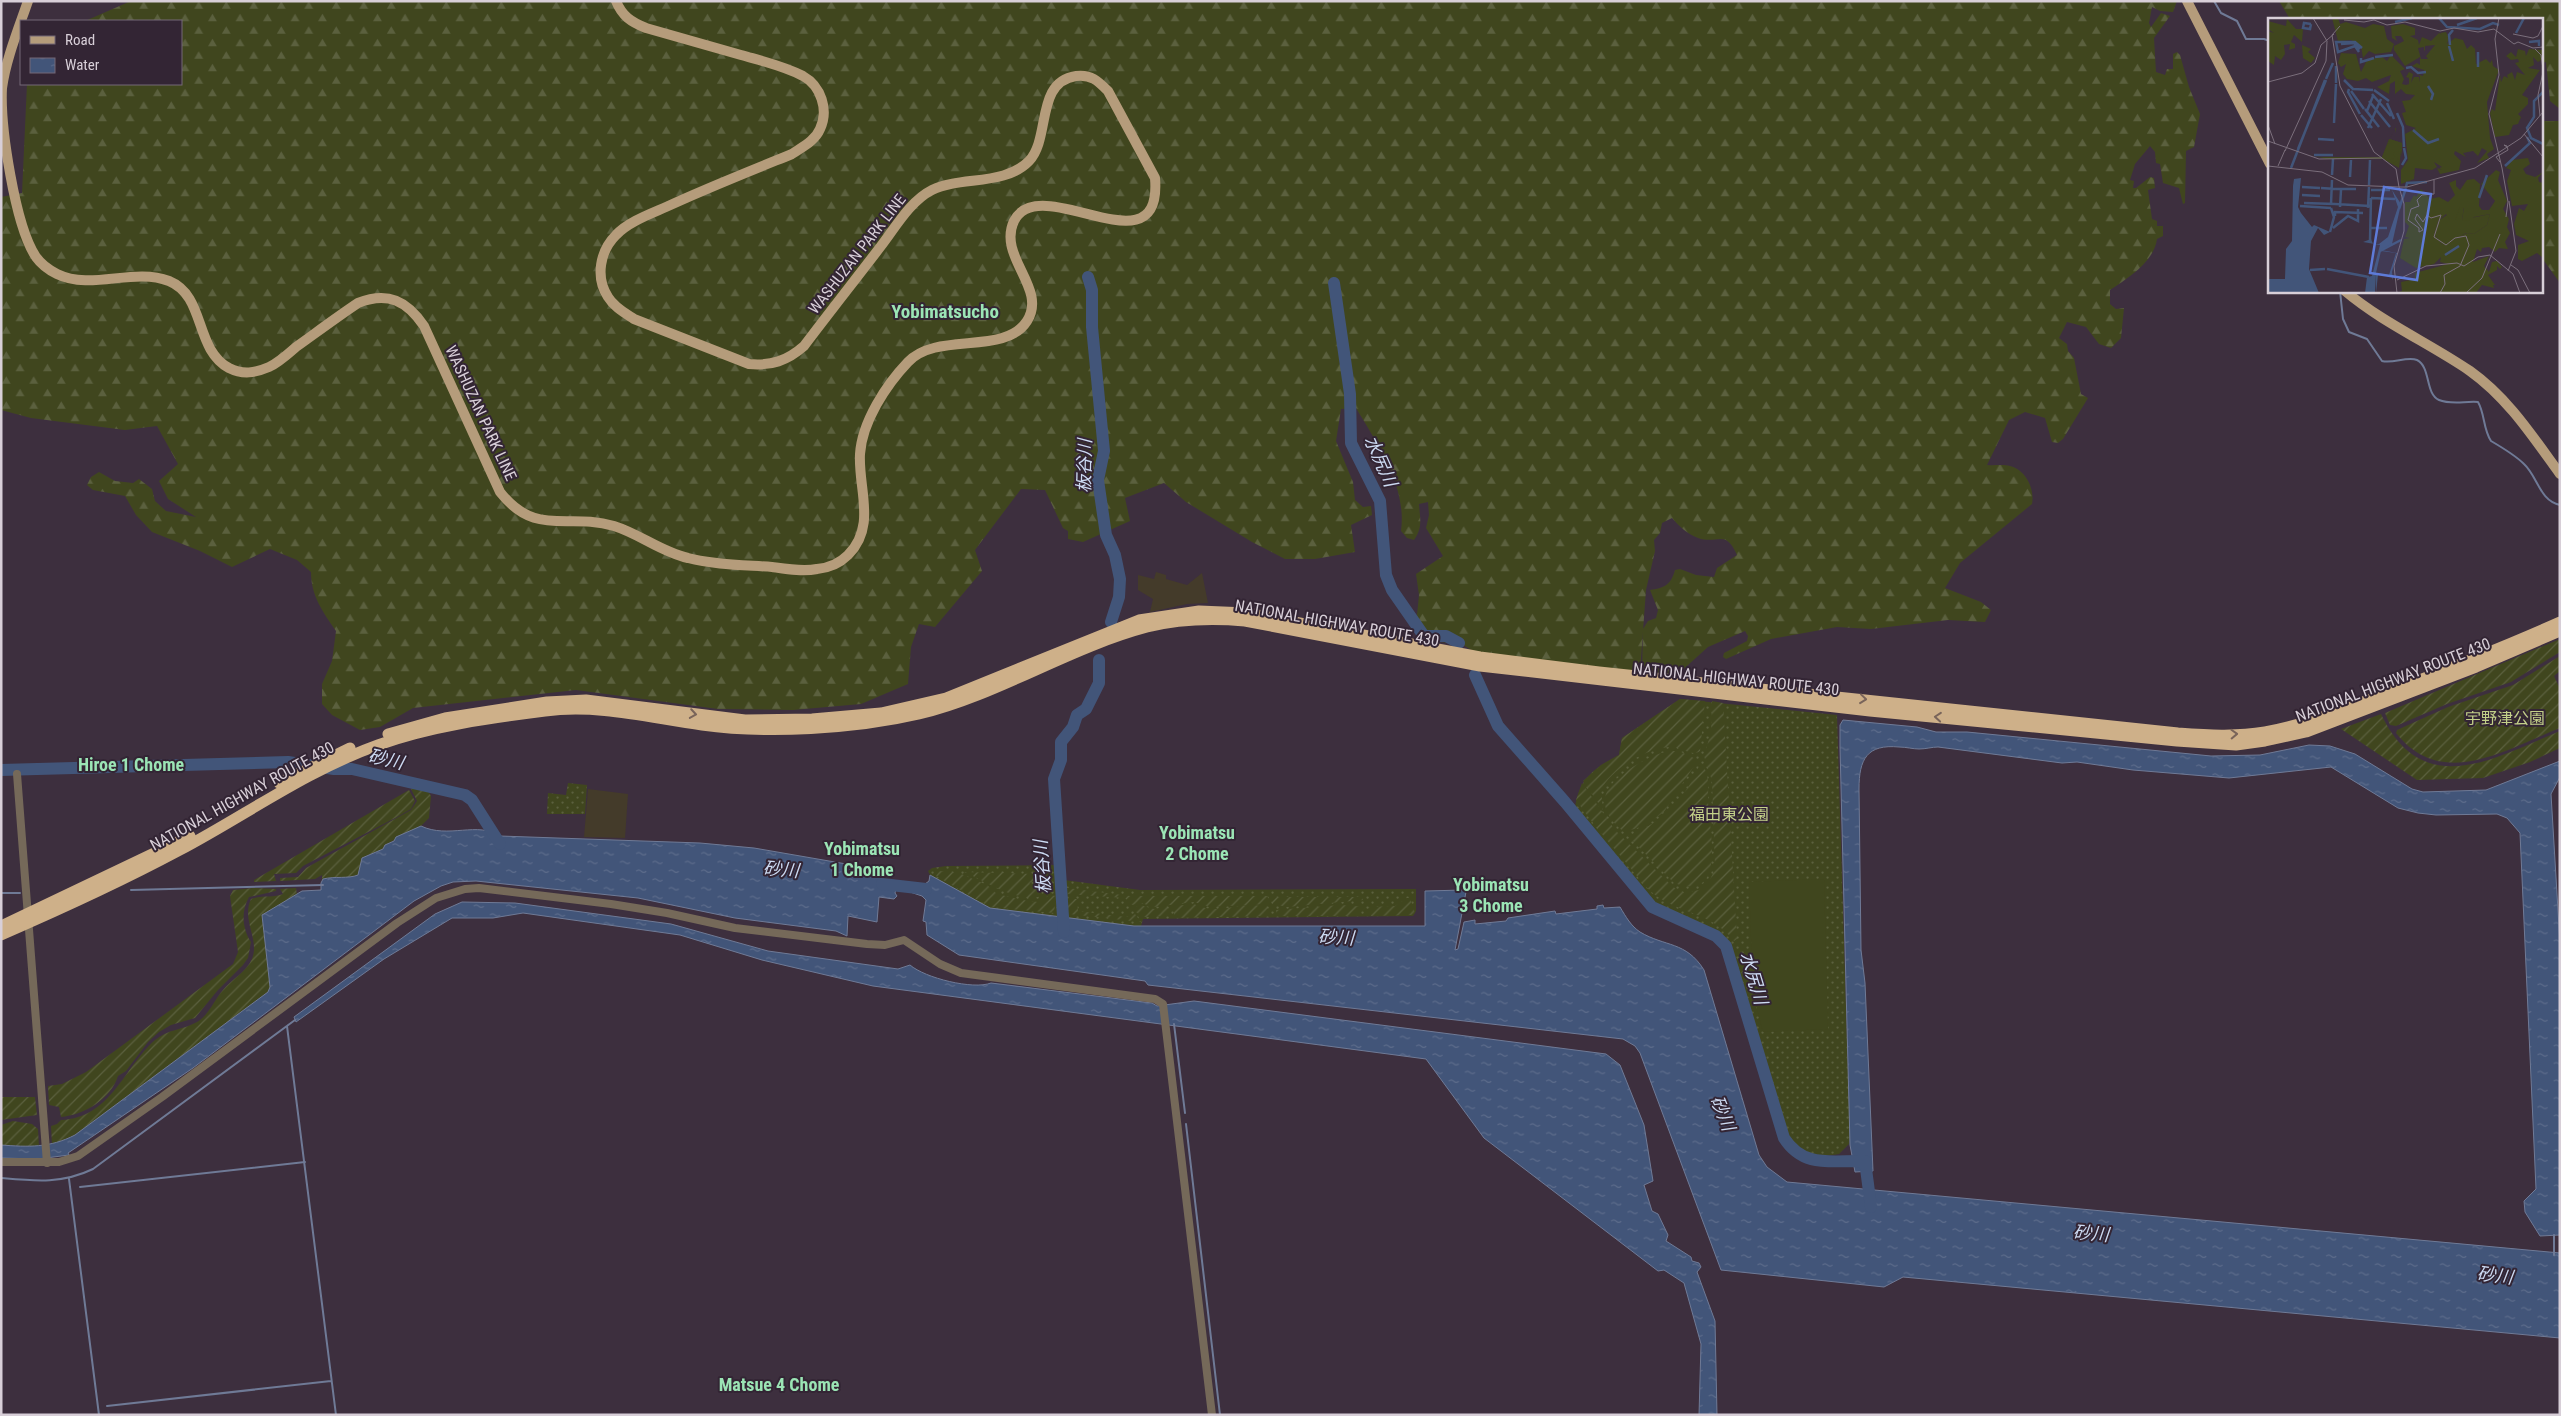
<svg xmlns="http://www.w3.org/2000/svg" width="2561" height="1416" font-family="'Roboto Condensed','Noto Sans JP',sans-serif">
  <defs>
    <pattern id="grass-dots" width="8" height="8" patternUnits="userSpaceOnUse" patternTransform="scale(1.25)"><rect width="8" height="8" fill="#40461e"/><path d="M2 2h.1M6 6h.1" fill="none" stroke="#5b603e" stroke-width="1.8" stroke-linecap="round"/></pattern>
    <pattern id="forest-firs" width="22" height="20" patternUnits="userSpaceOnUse" patternTransform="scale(1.25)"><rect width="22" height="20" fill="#40461e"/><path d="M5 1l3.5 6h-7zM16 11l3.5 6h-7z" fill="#5b603e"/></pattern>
    <pattern id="garden-furrows" width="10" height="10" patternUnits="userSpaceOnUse" patternTransform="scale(1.25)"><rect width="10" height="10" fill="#40461e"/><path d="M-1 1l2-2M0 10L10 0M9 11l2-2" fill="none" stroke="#5b603e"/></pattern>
    <pattern id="water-ripples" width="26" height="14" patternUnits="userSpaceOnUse" patternTransform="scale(1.25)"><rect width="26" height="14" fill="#425579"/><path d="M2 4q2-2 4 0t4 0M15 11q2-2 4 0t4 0" fill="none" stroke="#5d6c8b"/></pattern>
  </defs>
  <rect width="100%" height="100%" fill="#3d2f3e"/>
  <path fill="#443b2a" d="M1156 572 1166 575V579L1187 585 1202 573 1208 603 1187 604 1150 612 1153 599 1138 590V575L1154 579Z
    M588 789 628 794 625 838 584 837Z"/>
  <path fill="url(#grass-dots)" d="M1680 699 1837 715 1850 1138 1849 1144 1839 1154C1820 1157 1805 1157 1790 1143L1729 944C1705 918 1686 921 1658 905 1647 899 1580 820 1575 808 1579 779 1594 768 1619 755L1622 738Z
    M568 783 587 785 585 814H547L548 793 566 795Z
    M1062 865 1064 880 1140 890 1416 889V911L1413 916 1143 919 1141 926H1134L989 908 930 875 928 871 932 868 946 866Z"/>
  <path fill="url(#forest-firs)" d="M131 1H2177L2173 12 2160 11 2152 7 2149 23 2151 27 2161 13 2170 16 2154 38 2156 72 2165 75 2167 69H2173V54L2177 52 2180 55 2189 87 2200 114 2194 147 2186 151 2185 203 2183 204 2179 188 2163 183 2160 164 2156 163 2155 152 2150 146 2135 164 2130 180 2134 181 2133 188H2136L2150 177 2154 178 2155 188 2148 190 2152 219 2157 221V226H2163V236L2157 239C2154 262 2128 278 2110 290V304L2116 309 2124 308 2121 338 2111 348 2099 344 2086 327 2067 322 2059 338 2067 344 2068 351 2074 358 2081 394 2088 398 2063 439 2058 443 2052 442 2045 418 2025 412 2009 420 1987 465C1994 466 2003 464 2010 466 2026 470 2035 489 2032 504L1960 563 1945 588 1981 602 1991 610 1985 622 1948 620 1871 629 1837 627 1771 639 1726 659 1723 657 1724 653 1747 641 1748 636 1745 631 1708 647 1678 674 1642 672 1643 629 1648 621 1656 618 1658 610 1650 590C1664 588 1671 585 1675 570L1680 569 1696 575 1714 577 1717 568 1737 555C1725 528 1718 545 1698 538 1687 534 1679 526 1672 518L1662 523 1660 533 1654 540 1655 551 1646 590 1640 672 1474 652 1462 644 1430 641 1416 625 1419 595 1416 574 1443 556 1426 528 1429 515 1428 502 1419 504C1420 518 1423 528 1414 540L1407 538 1401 531C1407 486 1378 445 1356 408L1341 409 1336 441 1353 482 1355 500 1363 507 1371 506 1372 515 1351 525 1355 552 1315 559H1285L1252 542 1186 502 1164 483 1125 498 1130 521 1083 542 1068 539V531L1063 528 1045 490 1021 489 975 550 982 571 935 627 919 624 911 647 908 684 861 704 793 710 718 709 576 690 413 708 380 727 360 730 332 715 322 704V684L332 661 336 631C323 612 311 596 311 572L297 560 270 549 232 567 200 551 152 532 136 515 125 496 93 490 87 485 91 477 99 472 115 481 133 483 139 479 152 489 155 501 166 511 196 517 168 499 159 481 178 464 157 426 125 430 31 418 1 410V197L22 193 27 84H181V21H85Z
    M2279 1H2560V109L2550 101 2546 62 2542 63V19H2290Z
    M2542 121H2560V283L2542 258Z"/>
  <path fill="url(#garden-furrows)" d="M2560 639V652L2511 682 2447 704 2396 726 2390 725 2385 713Z
    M2560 656V671L2554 676 2560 689V728C2505 750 2442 791 2396 733L2397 730 2448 707 2513 685Z
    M1680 699 1705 701 1700 751C1692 757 1683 748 1674 747 1649 746 1612 768 1601 790L1603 810 1583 781 1601 765 1619 755 1622 738Z
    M1712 701 1723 703 1737 939 1734 941C1712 913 1685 915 1658 897 1647 890 1638 877 1629 866 1611 845 1592 823 1576 800L1582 783 1615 830 1673 887 1684 893 1699 890 1708 884 1715 869 1712 781 1704 756 1711 732Z
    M2381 714C2423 802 2494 758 2560 731V748L2530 762 2483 778 2417 780 2341 729Z
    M1679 751 1698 760 1664 812 1644 826 1624 832C1591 805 1604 784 1636 765 1650 757 1662 750 1679 751Z
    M1700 764C1710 769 1708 789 1708 799 1708 827 1729 904 1674 883L1628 836C1662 823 1686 798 1700 764Z
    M416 788 428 791 431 796 429 818 421 826 385 845 383 849 362 858 358 875C347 880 334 875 322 880V875L315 879 280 881V878L298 877 306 868 411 810 417 801 411 789Z
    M409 790 415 801 411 809 397 817 303 866 296 873 274 874 276 881 254 882V880Z
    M939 871 959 873 987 885 997 894 1022 900 1038 902 1050 895 1056 896 1054 913 990 907 936 876Z
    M964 872 1034 874 1033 882 1029 883 1040 888V894L1038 897C1010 900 988 882 964 872Z
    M254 888 276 889V891L249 897C241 911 242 928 251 942L248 958 243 965 218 990 195 1018 171 1025 159 1032 148 1042 126 1071 118 1076C111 1099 84 1115 61 1117L59 1107 49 1105 48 1086 62 1084 86 1072 233 964 238 952 230 896 233 890Z
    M296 888 297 895 262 915 270 987 268 992 75 1135 52 1145 51 1126 57 1124 61 1120C111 1118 124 1067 155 1040 168 1029 183 1030 197 1022 209 1015 214 1000 223 990 232 979 247 971 252 959 260 939 241 920 251 899 262 895 274 898 283 894L280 889Z
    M1067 888 1130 896H1267L1270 901 1267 904 1210 907 1194 902 1154 907 1141 903 1132 905 1125 898 1067 894Z
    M1273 897H1362L1363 900 1287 907 1273 904Z
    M1407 898H1410L1415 913 1412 915 1371 916 1369 907 1395 906Z
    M1067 899H1077L1078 911 1126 917 1135 914 1141 922 1069 914Z
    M1194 904C1217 917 1245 899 1268 908L1262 916 1174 918V906Z
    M1140 905 1154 909 1167 907 1170 916 1144 917 1134 911 1133 908Z
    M1341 905 1366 907 1356 916H1277L1276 910Z
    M1 1097H35L37 1115 1 1120Z
    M13 1121 32 1124 38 1129 39 1147 1 1145V1125Z"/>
  <path fill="#40461e" d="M1824 879 1828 1029 1763 1032 1753 993 1749 882Z"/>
  <path fill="url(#water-ripples)" stroke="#6f7a96" d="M1843 720 1917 727 1936 732H1967L2211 756 2260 755 2309 745 2330 746 2355 754 2412 789 2423 792 2486 790 2560 761V777L2551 794 2560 944V1235L2540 1236 2525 1212 2524 1201 2536 1189 2520 833 2507 818 2497 814 2436 815 2418 813 2398 808 2331 767 2229 778 2133 770 2077 762 2062 763 1938 747C1932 747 1926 749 1919 749 1913 749 1906 747 1899 747 1867 744 1859 759 1859 789L1861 950 1865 983 1873 1171 1855 1172 1850 1145 1840 747V725Z
    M421 826C448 839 478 821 500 836L700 843 754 848 881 870 882 879 898 882 895 893 897 896 894 899 879 897 877 922 848 916 847 936 836 931 735 918 638 898 476 881 453 882 441 886 414 901 193 1068 68 1153 69 1155 38 1159 1 1158V1145C28 1147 50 1148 75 1135L268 992 270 987 262 915 302 891 321 890V883L323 879C335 876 348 879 358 875L362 858 383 849 385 845 394 841 396 837Z
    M930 875 990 908 1134 926H1425V891L1464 890 1466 892 1455 950 1458 949 1464 922 1475 920V924L1506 921 1508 918 1555 911 1556 914 1597 909V906L1603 905 1604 908 1620 907C1626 917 1631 926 1640 932 1665 947 1686 941 1704 970L1759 1155 1767 1167 1787 1182 2560 1253V1338L1903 1277 1884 1287 1721 1270 1640 1053 1635 1046 1623 1039 1148 985 1145 981 959 955 927 935 926 922 923 921 926 900 922 896 910 892 912 885 925 884 929 881Z
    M462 902 515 903 671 924 768 951 898 969 910 965C925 978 973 990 991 983L1152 1003 1157 1006 1194 1001 1606 1054 1620 1065 1644 1125 1653 1181 1644 1185 1652 1211 1658 1214 1668 1235 1666 1241 1691 1257 1692 1261 1699 1263 1701 1267 1697 1272 1715 1321 1717 1415H1699L1701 1344 1684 1283 1664 1270 1658 1271 1484 1138 1426 1059 873 986 762 960 680 935 523 913 493 918H452L384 959 296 1022 294 1017 435 914Z"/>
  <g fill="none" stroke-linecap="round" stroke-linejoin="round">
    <path stroke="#6f7a96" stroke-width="2" d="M2214 1 2221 13 2237 21 2246 39H2264L2270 41
      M2340 291 2343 319 2349 332 2367 339 2382 361C2393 364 2407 356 2417 360 2431 367 2425 394 2439 400 2451 405 2465 401 2478 402 2485 414 2483 429 2491 441 2503 448 2515 455 2524 464 2538 477 2539 500 2560 505
      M131 890 323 885
      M1 893H20
      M1174 1024 1185 1113
      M287 1026 336 1415
      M1186 1124 1220 1415
      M1 1178C35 1181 62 1184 93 1169L295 1020
      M69 1179 99 1415
      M80 1187 305 1162
      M2554 1235V1255
      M107 1406 331 1381"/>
    <path stroke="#425579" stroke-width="12" d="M1088 277 1092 290V327L1104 451 1098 480 1106 535 1115 555 1120 579 1119 597 1111 622
      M1334 283 1350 394 1351 443 1380 501 1386 575 1392 590 1424 636H1446L1459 643
      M1475 675 1498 726 1565 802 1652 907 1716 936 1726 946 1784 1138C1804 1169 1832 1160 1865 1161L1871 1207
      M1 770 288 762 334 769H352L465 795 472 800 500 844
      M882 884 926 889
      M1064 932 1054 779 1061 760V742L1073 727 1077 715 1086 709 1099 683V660"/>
    <path stroke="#756959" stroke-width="8" d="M17 774 47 1163
      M1 1162H59L78 1156 162 1097 397 923 436 898 465 889 479 888 611 904 667 913 735 928 867 944 885 945 904 940 940 964 961 973 1155 999 1163 1004 1212 1415"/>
    <path stroke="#b59c7b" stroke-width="10" d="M28 1C18 30 6 59 2 88 0 126 15 226 36 257 41 264 49 270 57 274 92 291 133 267 169 281 206 296 194 349 229 368 243 375 255 373 269 367 278 363 288 354 296 347 317 332 337 317 358 303 388 291 407 301 424 326L500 492C536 538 568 512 614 526 640 534 661 552 688 558 715 565 745 565 772 567 786 569 803 572 817 569 828 568 840 563 848 555 877 526 858 489 860 454 862 422 886 385 908 362 937 331 1005 356 1027 321 1048 288 997 257 1014 221 1040 169 1163 275 1155 178L1108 91C1098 81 1091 74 1076 76 1035 82 1051 138 1029 161 1005 186 961 176 932 190 910 201 895 228 881 246 855 280 829 313 804 346 787 361 771 366 749 364L634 319C625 313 614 307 608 297 595 277 600 251 616 235 628 222 650 214 666 207 707 188 750 171 792 154 802 147 815 141 820 129 829 110 821 86 803 76 784 66 762 61 741 55 710 46 678 37 646 28 631 22 622 16 616 1
      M2187 1 2270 164
      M2345 291C2383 323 2429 343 2470 371 2508 398 2533 437 2560 474"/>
    <path stroke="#ceb089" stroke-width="11" d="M388 734 445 718 547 702 586 700 745 720 812 719 881 713 946 698 1139 620 1199 611 1247 613 1480 657 1599 672 2178 733C2207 735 2236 737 2265 732 2309 724 2350 707 2391 691 2448 669 2504 647 2560 622
      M279 783 350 748
      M1 926 190 836
      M1 935C61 909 122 881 180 850 246 815 306 771 378 745 431 726 490 718 545 711 599 704 650 718 702 725 767 734 855 729 919 714 998 695 1068 648 1147 627 1179 619 1211 618 1245 621L1480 666 1870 711 2177 741 2236 745 2265 741 2306 732 2476 667 2560 631"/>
  </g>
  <defs><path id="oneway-chevron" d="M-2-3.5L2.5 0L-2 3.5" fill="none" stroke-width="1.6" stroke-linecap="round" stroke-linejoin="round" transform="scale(1.25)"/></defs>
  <g stroke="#79645a">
    <use href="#oneway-chevron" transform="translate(1863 699) rotate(6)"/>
    <use href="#oneway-chevron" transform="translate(693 714) rotate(9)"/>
    <use href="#oneway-chevron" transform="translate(1938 717) rotate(-175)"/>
    <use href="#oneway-chevron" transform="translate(2234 734) rotate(-2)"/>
  </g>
  <g text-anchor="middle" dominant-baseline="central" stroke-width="4" stroke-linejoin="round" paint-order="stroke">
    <g font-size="16" fill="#d8cfd8" stroke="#332534">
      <text transform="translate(857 254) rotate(-52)">WASHUZAN PARK LINE</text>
      <text transform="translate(481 413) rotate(65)">WASHUZAN PARK LINE</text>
      <text transform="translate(1337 623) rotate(10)">NATIONAL HIGHWAY ROUTE 430</text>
      <text transform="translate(1736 679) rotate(6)">NATIONAL HIGHWAY ROUTE 430</text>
      <text transform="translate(2393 680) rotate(-21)">NATIONAL HIGHWAY ROUTE 430</text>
      <text transform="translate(242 796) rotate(-29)">NATIONAL HIGHWAY ROUTE 430</text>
    </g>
    <g font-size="16" fill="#c3d089" stroke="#332534">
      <text x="2505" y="718">宇野津公園</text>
      <text x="1729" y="814">福田東公園</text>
    </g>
    <g font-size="18" font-style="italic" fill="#cddbf3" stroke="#332534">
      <text transform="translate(1381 461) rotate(66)">水尻川</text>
      <text transform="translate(1084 466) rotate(-89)">板谷川</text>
      <text transform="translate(386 759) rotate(13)">砂川</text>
      <text transform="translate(1042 867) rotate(-94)">板谷川</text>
      <text transform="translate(781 869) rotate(5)">砂川</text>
      <text transform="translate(1336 937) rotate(3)">砂川</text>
      <text transform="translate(1754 978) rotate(73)">水尻川</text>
      <text transform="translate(1723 1113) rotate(68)">砂川</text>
      <text transform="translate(2091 1233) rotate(5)">砂川</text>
      <text transform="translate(2495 1275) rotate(7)">砂川</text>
    </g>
    <g font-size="18" font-weight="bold" fill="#9be5b5" stroke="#332534">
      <text x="131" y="764">Hiroe 1 Chome</text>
      <text x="1197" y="832">Yobimatsu<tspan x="1197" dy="21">2 Chome</tspan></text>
      <text x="862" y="848">Yobimatsu<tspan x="862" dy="21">1 Chome</tspan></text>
      <text x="1491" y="884">Yobimatsu<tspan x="1491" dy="21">3 Chome</tspan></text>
      <text x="779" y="1384">Matsue 4 Chome</text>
    </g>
    <g font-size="19" font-weight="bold" fill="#9be5b5" stroke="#332534">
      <text x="945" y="311">Yobimatsucho</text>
    </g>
  </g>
  <g transform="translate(2268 18)">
    <rect width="275" height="275" fill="#3d2f3e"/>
    <path d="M121 121 134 125 131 150 115 141H58L41 136 53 139H114ZM191 189H196L194 202 222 196 219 207 206 216 198 215 175 228 166 215 170 203Z" fill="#40461e"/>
    <path d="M64 0H70L72 6 78 4 97 10 105 6 116 8 119 21 126 26 123 34 107 36 101 33 95 40 93 28 83 22 70 23ZM19 1 28 11H35L34 24 26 17 23 24 27 26V30L21 32 22 26 16 27 17 36 13 42 7 38 6 47 0 43V13L6 15 0 11V3L18 8ZM135 6 147 10V17L142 18 150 22 151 27 154 19 163 23 171 15 174 17 172 15 178 14 181 20 179 26 187 20 195 22 199 31 203 27 207 31 208 46 218 41 222 45 224 42 225 48 231 52 219 84 222 120 226 131 219 136 221 140 209 145 219 133 214 130 210 138 205 133 195 135 198 139 187 133 186 136 193 143 191 152 172 156 169 150 174 152 171 150 174 149 166 144 169 149 164 152 147 150 146 161 133 166V152L140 142 137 116 148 110 138 107 134 95 138 94 134 83 142 82 147 77 138 76 133 71 127 76V63L122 66 121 76 109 69 121 63 123 57 104 64 98 60 90 63 79 61 75 56 78 46 73 49 70 45 73 35 88 36 93 54 98 44 113 38 119 43 123 37 137 51 132 53 136 61 134 66 138 67 141 66V60L138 59 141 54 145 56 143 65 146 59H151L152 64V58L149 56 155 58 156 52 144 48 149 45 152 47V39L137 48 126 32V28L136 23 133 18H127L129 23 124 20 123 8ZM167 27 158 38 160 41H153L150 30 156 29V32L157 33V28ZM34 27 43 31 40 34 47 40 43 45 35 40ZM250 31 257 33 258 38 261 31 275 32V41L270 44 265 39 266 47 260 50 272 52 254 77 260 80V86L250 96 253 99 250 106 245 107 241 117 227 119 222 95 224 91 227 93 232 57 233 64 236 58 240 60 239 57 244 54 247 62 249 54 257 57 247 45 251 44 250 41 243 42 238 38 243 34 248 39ZM127 110 122 121 134 125V138L133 132H127L125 137 131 141 126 145 125 140 119 143 114 139 127 110H128V115ZM260 140 262 146 255 151 258 156 267 159 275 154 270 160 271 164 275 165V240L269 235 254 243 250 241V227L261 223 248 217 246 206 251 190 256 193 260 186 244 188 239 163 243 152 238 150 244 142ZM228 152 232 154 230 162 239 183 235 191 241 201 239 209 242 215 237 224 240 231 231 230 227 234 221 229 214 230 213 234 209 231 205 244 221 238 216 248 221 254 224 244 229 243 234 249 232 251 229 248V252L220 257 227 267H225L226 270 214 267 208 275H129L134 273 133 264 147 261V255L180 246 172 244 173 239 166 246 148 250 132 240 136 221 142 220 137 219 141 208 137 204V184H142L146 177 148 179 153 171 162 181 171 179 180 184 187 177 181 165 188 162V168L192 172 199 162 206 161 212 166 211 188 214 192H221L227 183 213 166ZM192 189 196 190 194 202 202 203 206 199 222 196 219 207 206 216 199 215 174 227 166 215 170 203 178 196 182 202H187Z" fill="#40461e" fill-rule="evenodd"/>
    <path d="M129 154 124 172 133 186 124 226 113 232 129 235 124 254 125 262 123 258 110 257 108 275V256L107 275H97L99 259 104 258 112 227 95 224 103 221 105 226H111L120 219 130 189 124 172ZM113 233 128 235 121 257 108 255ZM33 160 30 189 33 195 44 209 46 207 62 214 56 217 50 210 43 223 41 251 51 275H0V261H17L18 231 24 223 25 168 26 161Z" fill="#425579" fill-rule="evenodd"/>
    <path fill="none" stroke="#425579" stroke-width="2.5" d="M171 0 179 9 212 11 225 5 231 7M127 4 144 0M43 6 36 5 35 10 42 11 43 6M189 7 209 0M248 15 256 0M261 24 271 23V28M73 26 86 25 92 31M182 27 181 17 185 12M181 28 185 43M91 34 87 28 70 34 68 24H87L94 30M107 39 125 37M93 40V44L106 40M68 48V65M210 49V34M138 50 143 49 150 55 158 54M58 61 65 45M58 61 65 45M76 62 85 71 105 72M160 68 165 76 163 82M81 71 80 74 92 96M106 72 121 83M83 73 96 91M275 74 266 83V99L259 110 263 120 275 126M104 76 123 98M101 83 122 109M119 85 126 101M97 91 111 109M99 93 105 78M129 95 135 109 136 129M93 97 104 110M66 105 68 66M100 110 113 81M145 112 160 125 171 121M50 121 66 122M30 131 58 62M46 137H65M134 147 138 140 136 130M237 148 262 125 259 119M23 150 57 62M64 157 65 141M82 159 83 142M101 167 102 142M34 169 52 170M138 169 139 165 159 164M53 170 68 171M68 171H88M103 172H122M34 177 52 178M103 180 127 181M211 180 219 157M36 185 67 186M63 186 64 162M67 186 102 188M32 188 63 190M72 189 73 172M100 190 101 169M131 191 138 170M67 198V194L95 195M65 210 80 198 90 203V191M103 210H119M62 214 66 199 63 190M102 222 103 180M112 233 133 222M177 237 191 228M59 251 101 259M42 252 57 251"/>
    <path fill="none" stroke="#7b6f7c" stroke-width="1" d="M231 0 227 21 231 57 221 96 234 150 240 184 238 199M76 2 96 4 106 2 119 7 137 4 172 13 186 10 210 14 226 11 246 26 250 24 265 30 275 29M72 8 64 17 72 68 106 134 114 140M245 16 265 20 270 18 275 8M267 31 273 37 275 51M0 64 34 55 47 45 53 27 66 16M272 98 270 77 275 54M0 107 7 126M256 116 275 139M0 123 51 141 114 140 128 151 131 169H139L207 150 253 120 275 94M17 133 58 43 59 23 45 0M232 144 228 139 240 132 239 128 236 127 239 129M0 148 54 154 80 167 131 169 136 186V213L126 248 129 275M10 148 17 132M166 162V176L154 177 149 182 151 188 143 191 140 202 151 210V214L155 212 147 201 149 196 155 204 159 197 163 200 173 197 166 219 178 227 187 220 198 218 201 227 192 248 176 257 177 266 172 275M243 247 250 252 262 275M240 253 248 233 241 183M129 262 158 248 189 245 196 248 210 239 222 237 245 256 252 275M198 275 214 260 232 216"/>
    <path fill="#5e7bd8" fill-opacity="0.15" stroke="#5e7bd8" stroke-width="2.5" d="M116 169 163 176 149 262 102 255Z"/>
    <rect width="275" height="275" fill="none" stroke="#d8cfd8" stroke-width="2.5"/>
  </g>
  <rect width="2561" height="1416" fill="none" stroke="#d8cfd8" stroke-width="5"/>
  <rect x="20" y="20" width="162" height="65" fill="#332534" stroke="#756976"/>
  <rect x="30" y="36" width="25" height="8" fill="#b59c7b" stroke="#756976"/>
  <text x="65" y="45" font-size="15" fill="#d8cfd8">Road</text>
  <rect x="30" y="58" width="25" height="15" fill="url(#water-ripples)" stroke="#756976"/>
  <text x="65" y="70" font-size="15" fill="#d8cfd8">Water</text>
</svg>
